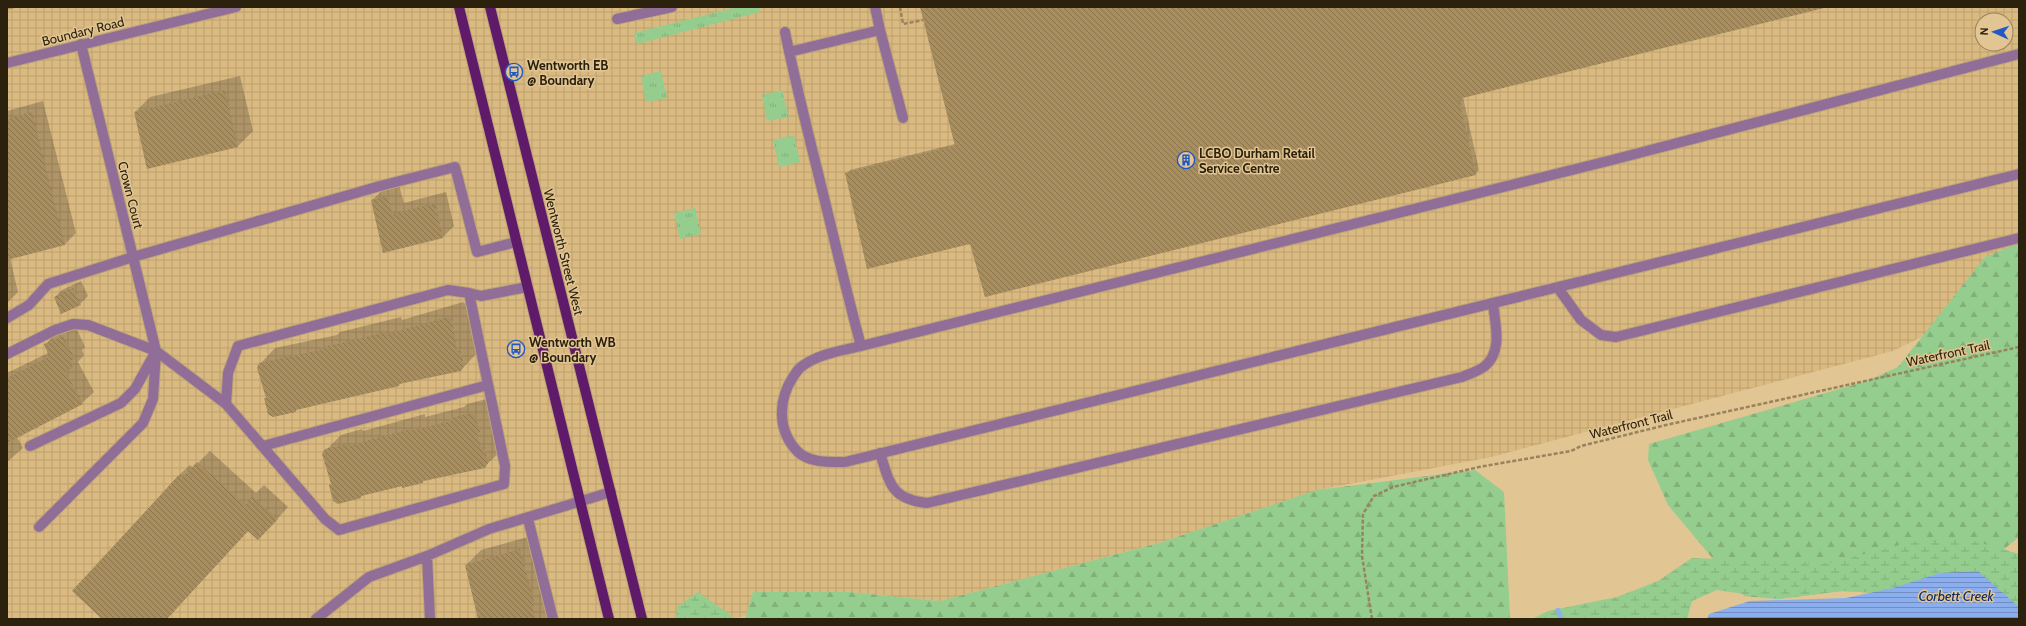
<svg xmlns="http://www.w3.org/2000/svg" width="2026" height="626" font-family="Cabin,sans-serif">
  <defs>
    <pattern id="industrial-grid" width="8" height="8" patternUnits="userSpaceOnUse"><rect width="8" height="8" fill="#daba81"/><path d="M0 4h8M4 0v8" fill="none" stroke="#bba06e"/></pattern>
    <pattern id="grass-tufts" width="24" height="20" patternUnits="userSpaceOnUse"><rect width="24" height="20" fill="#95cd8e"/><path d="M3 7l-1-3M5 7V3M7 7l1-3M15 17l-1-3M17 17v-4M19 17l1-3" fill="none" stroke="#81b079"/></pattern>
    <pattern id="forest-firs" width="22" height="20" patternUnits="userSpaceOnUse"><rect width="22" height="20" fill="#95cd8e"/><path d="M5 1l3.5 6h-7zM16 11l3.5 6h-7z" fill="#81b079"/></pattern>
    <pattern id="wetland-marsh" width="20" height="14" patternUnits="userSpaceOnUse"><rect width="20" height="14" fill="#95cd8e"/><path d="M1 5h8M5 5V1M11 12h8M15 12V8" fill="none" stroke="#81b079"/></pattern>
    <pattern id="water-rules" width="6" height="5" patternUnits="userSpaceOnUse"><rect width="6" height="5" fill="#8baeee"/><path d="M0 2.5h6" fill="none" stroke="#728dbf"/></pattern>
    <pattern id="building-back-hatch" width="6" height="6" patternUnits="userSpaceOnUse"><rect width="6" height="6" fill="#a88e5e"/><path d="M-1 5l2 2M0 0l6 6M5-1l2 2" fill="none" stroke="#89744c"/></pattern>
  </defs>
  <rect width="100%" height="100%" fill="#e1c593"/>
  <path fill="url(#industrial-grid)" fill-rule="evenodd" d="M7 7H2019V289L1893 351 1491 457 1318 490 1159 543 940 601 849 592H753L746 616 733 619H7ZM1982 20H2006V44H1982Z"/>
  <path fill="url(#grass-tufts)" d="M737 7H759L760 12 637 44 634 33Z
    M661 71 667 98 646 102 641 76Z
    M782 90 789 117 767 121 762 95Z
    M794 135 800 162 779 167 773 140Z
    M695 208 701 234 680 239 674 213Z"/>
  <path fill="url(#forest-firs)" d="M2019 243V537L1962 583 1896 594 1842 591 1777 599 1744 596 1668 505 1648 460 1649 444 1867 381 1898 367 1985 257Z
    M1475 470 1504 492 1510 619H745L753 592H849L940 601 1159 543 1317 490Z"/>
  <path fill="url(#wetland-marsh)" d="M1931 537 1971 540 2019 554V615L1896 594 1842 591 1777 599 1717 590 1692 601 1687 619H1532L1548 611 1617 597 1658 581 1692 558 1829 563Z
    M698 592 736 619H676L677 607Z"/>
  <path fill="url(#water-rules)" d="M1978 571 2019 607V619H1707L1709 614 1750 601 1846 598 1893 588 1940 573Z"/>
  <path fill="#0003" d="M7 7H19L7 10Z
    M921 7H1821L1463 97 1479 170 1475 174H846L850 170 955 144Z
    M240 76 253 131 238 146 148 167 135 112 150 97Z
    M43 101 76 233 65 244 10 258 18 292 7 303V111Z
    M399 185 404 203 446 192 454 226 443 237 384 251 372 200 384 189Z
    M81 281 88 296 80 304 55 297 62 290Z
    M463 302 467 305 472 336H475L479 351 461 370 401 383 399 385 298 408 296 411 267 397 258 368 260 364 275 348 337 335 340 332 401 317 402 320Z
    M75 325 85 347 82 350 84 355 78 362 94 392 82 403 17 437 23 448 7 462V373L48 353 45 345 56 333Z
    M487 399 500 452 484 467 363 495 361 497 332 483 326 450 341 435 362 429 363 431 425 414V417L464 407 467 404Z
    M210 451 256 493 264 485 288 507 269 528 248 531 166 619H104L74 591 178 476 190 465 193 468Z
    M535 535 553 619H479L466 565 481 550Z"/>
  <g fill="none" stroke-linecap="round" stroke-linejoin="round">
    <path stroke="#8baeee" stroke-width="4.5" d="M1558 610 1561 619"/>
  </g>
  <path fill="url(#building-back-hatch)" d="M920 7H1824V8L1459 99 1476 175 985 297 970 244 867 269 845 173 955 146Z
    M225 90 238 147 147 169 134 112Z
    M32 112 65 245 7 260V119Z
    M388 196 392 214 435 203 443 238 383 253 371 200Z
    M73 288 81 305 61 314 54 297Z
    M448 317 452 320 457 351 460 350 464 366 461 371 399 384V386L296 410V412L273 417 268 414 264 398H266L257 368 259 363 324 349V347L386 332 387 334Z
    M63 336 75 359 70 361 73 368 65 371 83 404 7 443V378L49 357 44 344Z
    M472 413 476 417 480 432 477 433 481 448 484 447 488 463 485 468 423 481V483L402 488V486L361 496V498L338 504 333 501 329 485 331 484 322 454 325 449 347 444 348 446 410 429V431L451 421V418Z
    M197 462 245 505 252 496 278 519 258 540 248 531 167 619H102L72 591 178 476 181 479Z
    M520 549 535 605 532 606 535 619H478L465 565Z"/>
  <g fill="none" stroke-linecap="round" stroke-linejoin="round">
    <defs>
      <path id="minor" d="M617 19 672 7
        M880 30 903 118
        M785 32C795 81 807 129 819 177 833 234 846 290 861 346L1612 160 2019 54
        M789 52 880 30 875 7
        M7 63 236 7
        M1558 288 1581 320 1601 335 1616 337 2019 238
        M469 293 481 296 527 287
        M7 318 29 305 48 284 133 257 380 186 455 167 477 252 516 242
        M861 346C840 351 818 354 801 367 798 369 796 373 793 377 778 400 777 431 798 452 810 463 830 462 845 462 1236 363 1628 271 2019 174
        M7 354 55 330 73 324 88 325 156 351 226 404 325 519 339 530 504 484 505 466 469 293 448 290 238 346 228 373 226 404
        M30 446 121 403 135 389 155 353
        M263 446 488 385
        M880 453C890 484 891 499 927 503L1462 377C1469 374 1479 371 1485 366 1503 351 1495 324 1493 303
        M528 519 553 619
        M39 527 143 423 153 399 156 351 81 44
        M427 556 430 619
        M316 619 369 577 427 556 489 529 611 492"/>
      <path id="major" d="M459 7 609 619
        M490 7 642 619"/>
    </defs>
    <use href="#minor" stroke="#bda478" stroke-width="12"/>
    <use href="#major" stroke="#bda478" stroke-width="12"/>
    <path stroke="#98835d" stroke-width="2.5" stroke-dasharray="4 2" stroke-linecap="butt" d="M900 7 903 24 923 20
      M1372 619 1362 556 1363 514 1374 496 1393 487 1479 467 1571 451 1581 446 1666 425 2019 347"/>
    <use href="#minor" stroke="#916e97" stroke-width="10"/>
    <use href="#major" stroke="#5f1a69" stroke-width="10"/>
  </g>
  <defs>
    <symbol id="bus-ring" viewBox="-11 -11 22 22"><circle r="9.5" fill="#e1c593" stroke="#2158c5" stroke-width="1.5"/><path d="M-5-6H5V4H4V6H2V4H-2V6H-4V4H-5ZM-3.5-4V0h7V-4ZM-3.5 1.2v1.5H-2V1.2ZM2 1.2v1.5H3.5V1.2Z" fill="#2158c5"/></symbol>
    <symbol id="building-ring" viewBox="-11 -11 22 22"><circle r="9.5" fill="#e1c593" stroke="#2158c5" stroke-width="1.5"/><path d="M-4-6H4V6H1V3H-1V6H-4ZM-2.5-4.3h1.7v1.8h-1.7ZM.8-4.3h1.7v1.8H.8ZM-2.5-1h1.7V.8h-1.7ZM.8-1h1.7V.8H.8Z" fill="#2158c5"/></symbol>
  </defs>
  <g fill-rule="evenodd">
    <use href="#bus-ring" x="504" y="62" width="20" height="20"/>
    <use href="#building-ring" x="1176" y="150" width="20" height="20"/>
    <use href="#bus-ring" x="506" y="339" width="20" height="20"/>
  </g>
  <g text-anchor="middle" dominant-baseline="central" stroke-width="3" stroke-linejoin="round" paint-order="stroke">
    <g font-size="13" fill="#2c210d" stroke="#e1c593">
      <text transform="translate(83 31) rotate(-14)">Boundary Road</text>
      <text transform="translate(131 195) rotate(76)">Crown Court</text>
      <text transform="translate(564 252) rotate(76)">Wentworth Street West</text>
      <text transform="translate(1948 353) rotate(-12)">Waterfront Trail</text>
      <text transform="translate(1631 424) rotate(-14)">Waterfront Trail</text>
    </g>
    <g font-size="13" font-weight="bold" fill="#2c210d" stroke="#e1c593" text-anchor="start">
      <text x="527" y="65">Wentworth EB<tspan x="527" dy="15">@ Boundary</tspan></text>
      <text x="1199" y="153">LCBO Durham Retail<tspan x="1199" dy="15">Service Centre</tspan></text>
      <text x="529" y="342">Wentworth WB<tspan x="529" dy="15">@ Boundary</tspan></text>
    </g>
    <g font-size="14" font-style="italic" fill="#0c2d6c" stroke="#e1c593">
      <text x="1956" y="596">Corbett Creek</text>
    </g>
  </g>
  <rect width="2026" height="626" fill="none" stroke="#2c210d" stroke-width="16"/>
  <g transform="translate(1994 32) rotate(273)"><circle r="19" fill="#e1c593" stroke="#99835d"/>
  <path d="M0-3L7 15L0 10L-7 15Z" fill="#2158c5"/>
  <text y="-6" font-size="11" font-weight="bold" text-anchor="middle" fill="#2c210d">N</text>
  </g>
</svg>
